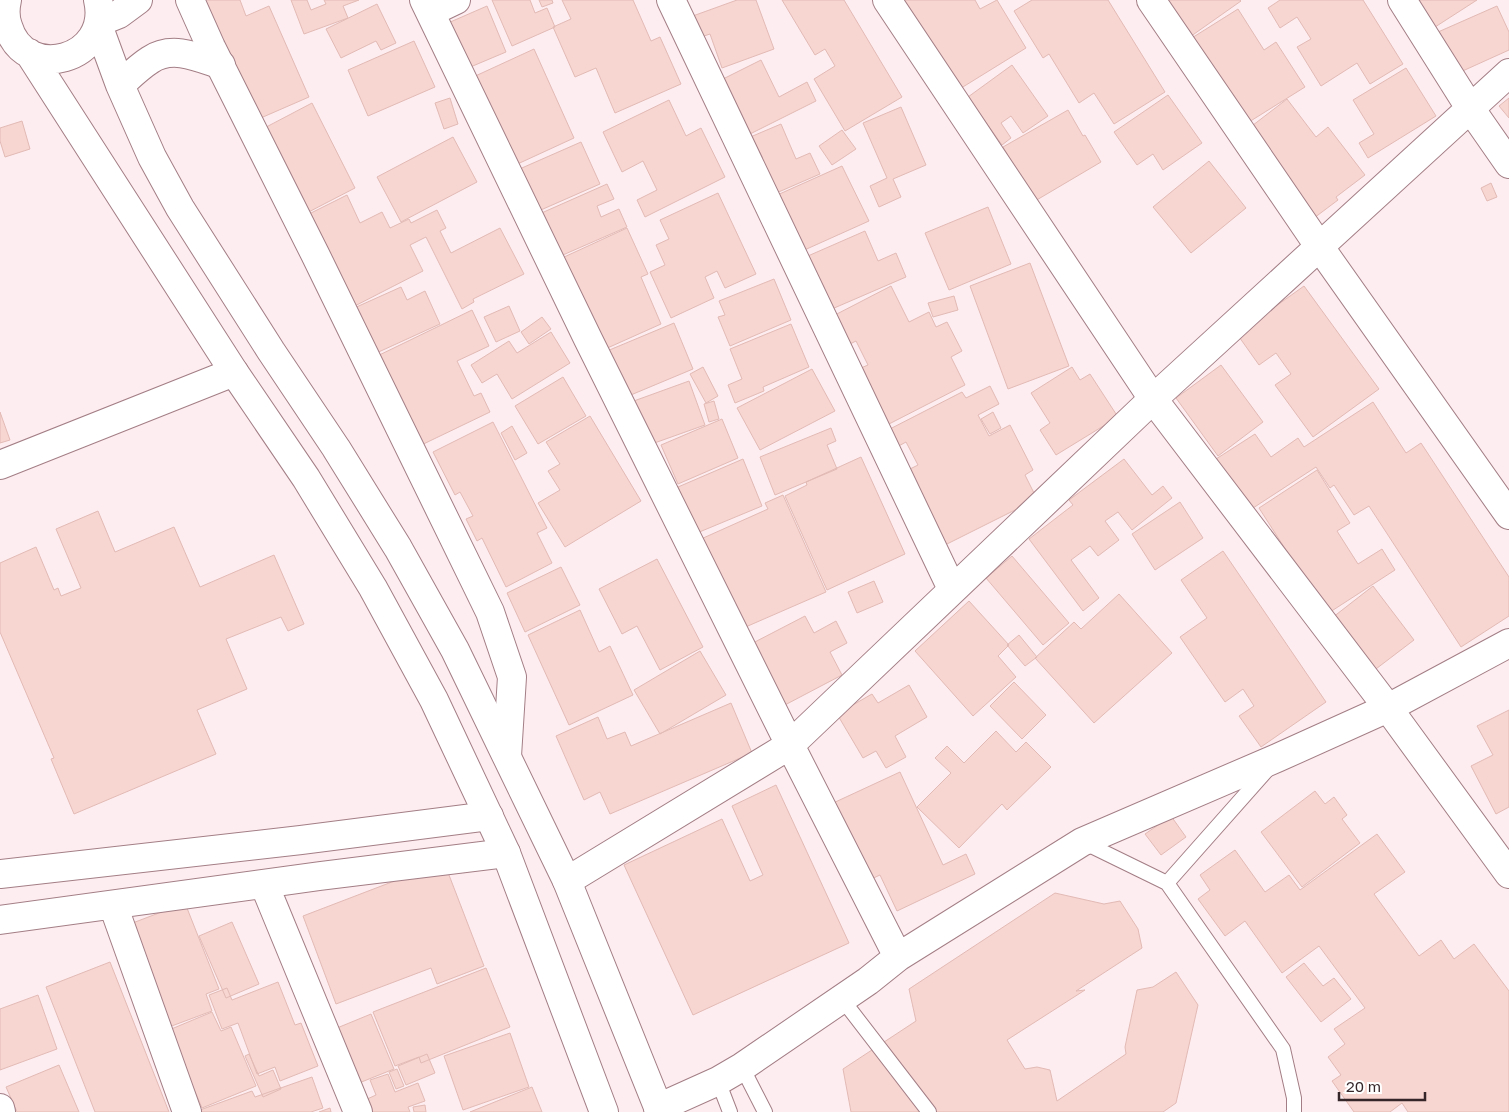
<svg xmlns="http://www.w3.org/2000/svg" width="1509" height="1112" font-family="'Golos Text',sans-serif">
  <rect width="100%" height="100%" fill="#feedf0"/>
  <path fill="#f7d5d0" stroke="#e2bab5" d="M192 0H240L246 16 269 6 309 97 247 124Z
    M291 0H307L311 10 326 4 324 0H359L343 6 348 18 304 34Z
    M492 0H530L535 13 547 8 555 27 512 46Z
    M539 0H552L553 3 542 7Z
    M562 0H633L651 41 660 37 681 84 615 113 596 68 575 77 553 27 571 19Z
    M737 0H756L774 49 722 68 710 34 698 38 690 17Z
    M782 0H844L902 97 845 131 814 79 835 66 825 49 815 55Z
    M899 0H975L980 9 997 0 1026 48 958 90Z
    M1032 0H1108L1165 92 1114 124 1094 93 1079 103 1049 54 1043 58 1014 11Z
    M1160 0H1240L1241 1 1187 39Z
    M1280 0H1363L1403 64 1370 84 1357 63 1321 86 1297 47 1311 39 1297 17 1280 28 1268 8Z
    M1413 0H1477L1432 29Z
    M377 4 396 43 381 50 376 41 341 58 326 29Z
    M487 6 506 52 468 68 448 23Z
    M1497 6 1509 32V50L1456 74 1438 32Z
    M1238 9 1264 50 1276 42 1305 87 1241 127 1187 41Z
    M414 41 435 87 368 116 348 70Z
    M534 49 574 138 511 167 471 78Z
    M761 60 779 97 807 82 816 101 742 138 719 81Z
    M1012 65 1048 116 1023 133 1011 116 1001 123 1011 138 1002 145 968 97Z
    M1406 68 1436 116 1368 158 1359 143 1374 134 1353 100Z
    M1168 95 1202 143 1163 170 1153 154 1137 165 1114 132Z
    M450 98 458 124 444 129 435 103Z
    M1509 98V118L1499 106Z
    M1287 99 1316 137 1328 127 1365 175 1336 197 1338 200 1310 221 1244 132Z
    M669 100 686 136 701 128 725 177 645 217 637 200 657 190 643 161 622 172 603 132Z
    M312 103 355 188 299 217 251 135Z
    M901 107 926 165 893 179 901 197 879 207 870 186 887 178 863 123Z
    M1068 110 1083 136 1085 135 1101 162 1035 201 1003 147Z
    M22 121 30 149 5 157 0 141V128Z
    M781 124 796 159 810 153 820 174 774 194 748 138Z
    M842 130 856 149 832 165 819 146Z
    M453 137 477 182 401 222 377 177Z
    M581 142 600 184 534 213 515 171Z
    M1209 161 1246 208 1191 253 1153 207Z
    M842 166 869 221 800 252 775 196Z
    M1491 183 1497 197 1487 201 1481 188Z
    M607 184 614 199 597 206 601 217 619 209 627 227 556 258 537 215Z
    M718 193 756 274 725 288 717 271 705 277 714 298 671 318 650 272 665 265 656 245 669 239 660 220Z
    M347 195 360 223 382 212 390 228 409 219 411 223 437 210 446 228 440 231 451 253 500 228 524 274 473 299 474 302 462 309 426 237 410 245 423 271 345 311 299 219Z
    M988 207 1011 264 949 290 925 233Z
    M627 228 648 274 641 277 661 324 603 350 562 258Z
    M865 231 878 261 896 253 906 277 825 312 801 259Z
    M1030 263 1069 366 1008 389 970 286Z
    M774 279 791 320 730 346 718 317 725 315 719 301Z
    M891 286 909 322 929 312 936 327 947 322 962 351 951 357 965 385 889 424 861 368 868 365 856 341 848 345 833 316Z
    M1304 286 1379 389 1313 437 1275 385 1291 374 1276 353 1259 365 1237 334Z
    M401 287 407 300 425 291 440 324 372 355 352 309Z
    M954 296 958 310 933 317 928 303Z
    M509 306 520 331 496 342 484 317Z
    M472 310 489 346 457 361 474 396 481 393 490 412 411 450 367 361Z
    M542 317 551 329 529 344 521 332Z
    M674 323 693 369 626 397 607 351Z
    M791 324 809 367 763 387 764 391 735 403 728 385 742 379 730 349Z
    M551 332 570 363 512 399 497 374 482 383 471 365 509 341 517 353Z
    M1221 365 1263 422 1218 456 1176 398Z
    M703 367 718 396 706 403 690 374Z
    M1072 367 1080 380 1090 374 1118 417 1056 455 1040 430 1050 423 1031 393Z
    M812 369 835 411 760 450 737 408Z
    M563 377 586 416 538 444 515 406Z
    M689 381 705 425 646 446 631 402Z
    M990 386 999 404 978 415 989 436 1010 425 1033 470 1025 475 1037 499 943 546 906 471 918 465 906 442 895 448 886 431 962 392 966 398Z
    M714 401 719 419 709 422 704 404Z
    M1373 402 1406 453 1421 443 1509 577V616L1461 647 1369 506 1354 515 1334 485 1330 488 1316 467 1250 510 1216 459 1255 434 1271 457 1298 438 1304 447Z
    M0 412 10 440 0 443Z
    M993 412 1001 428 990 434 981 419Z
    M590 416 641 501 565 547 538 503 560 490 548 471 560 464 546 442Z
    M722 419 738 458 678 484 661 445Z
    M493 422 547 528 537 533 552 563 506 587 482 538 477 541 466 519 473 516 460 492 455 495 433 452Z
    M512 426 527 453 515 460 501 433Z
    M831 428 836 441 827 445 837 469 775 495 760 457Z
    M861 457 905 554 827 590 785 496 807 485 806 482Z
    M743 459 762 506 697 533 678 487Z
    M1124 459 1152 495 1163 486 1172 498 1132 530 1118 512 1105 521 1119 540 1098 556 1090 546 1071 560 1099 598 1083 611 1029 539 1073 505 1069 500Z
    M1317 470 1350 523 1337 531 1358 564 1382 549 1395 570 1327 614 1259 508Z
    M783 495 826 592 741 629 701 539 768 509 765 503Z
    M1180 502 1203 538 1155 570 1132 534Z
    M98 511 115 552 174 527 200 587 274 555 304 624 288 631 281 617 226 639 247 689 197 710 216 754 74 814 51 759 54 758 0 632V563L36 547 54 590 58 588 61 596 81 588 56 529Z
    M1223 551 1326 702 1261 747 1239 716 1254 706 1243 689 1225 702 1180 637 1207 618 1181 580Z
    M1012 556 1069 623 1043 645 986 578Z
    M657 559 703 647 660 670 637 626 622 634 599 589Z
    M561 567 580 605 525 632 507 593Z
    M874 581 883 602 857 613 848 592Z
    M1373 586 1414 640 1368 675 1328 621Z
    M1119 594 1172 653 1094 723 1035 658 1074 622 1081 629Z
    M969 601 1009 645 998 656 1016 677 973 716 915 651Z
    M580 610 599 652 610 646 633 695 569 725 528 635Z
    M805 616 814 633 836 621 847 643 830 652 842 675 783 706 751 644Z
    M1019 635 1037 657 1025 666 1007 645Z
    M700 651 726 695 660 734 634 690Z
    M1014 682 1046 715 1022 739 990 706Z
    M909 685 927 717 895 736 906 757 886 768 876 751 863 758 837 714 872 694 878 703Z
    M731 703 752 753 610 814 600 792 584 800 556 736 598 717 607 739 625 732 631 746Z
    M1509 710V807L1496 814 1471 766 1493 755 1477 726Z
    M996 731 1016 752 1026 742 1051 767 1007 810 1002 804 959 848 917 807 951 773 935 758 947 746 964 763Z
    M900 772 943 865 966 854 975 874 897 911 880 875 867 881 831 804Z
    M776 785 849 943 693 1015 624 865 722 819 750 881 763 875 732 806Z
    M1315 791 1325 804 1334 797 1347 815 1342 819 1360 843 1302 887 1261 832Z
    M1171 816 1186 837 1161 855 1145 834Z
    M1377 834 1405 872 1374 894 1419 956 1441 940 1454 959 1474 944 1509 991V1112H1408L1402 1103 1390 1112H1354L1332 1081 1341 1075 1328 1057 1345 1044 1334 1029 1365 1008 1319 946 1282 973 1245 921 1225 936 1198 899 1210 890 1200 875 1235 850 1265 892 1289 875 1300 890Z
    M444 862 484 966 437 984 431 968 336 1004 303 916Z
    M1055 893 1104 904 1120 901 1138 929 1142 948 1076 991 1085 990 1007 1040 1025 1069 1037 1067 1050 1070 1057 1101 1126 1054 1125 1047 1137 990 1153 987 1176 972 1198 1005 1176 1103 1163 1112H851L843 1069 916 1021 909 989Z
    M185 903 219 989 206 994 212 1011 169 1027 130 924Z
    M232 922 259 984 226 998 199 936Z
    M110 962 169 1112H95L46 987Z
    M1304 963 1323 986 1334 978 1351 999 1321 1022 1286 977Z
    M486 968 510 1027 421 1063 419 1057 395 1066 373 1012Z
    M278 982 295 1025 301 1023 318 1066 280 1081 275 1067 257 1074 238 1023 222 1029 209 995 227 988 232 1000Z
    M38 995 57 1049 0 1070V1009Z
    M212 1012 221 1031 231 1027 256 1086 202 1108 169 1030Z
    M371 1014 394 1069 359 1083 337 1028Z
    M510 1033 529 1087 463 1110 444 1056Z
    M249 1054 259 1076 273 1070 281 1089 263 1097 245 1056Z
    M427 1054 435 1073 406 1085 398 1066Z
    M59 1065 79 1112H17L6 1087Z
    M397 1069 404 1086 396 1089 389 1072Z
    M388 1074 395 1092 418 1083 425 1101 408 1107 410 1112H370L365 1100 376 1095 370 1080Z
    M312 1077 323 1108 311 1112H201L200 1110 252 1091 255 1097Z
    M532 1087 542 1112H470Z
    M425 1105 426 1112H414L413 1107Z
    M330 1108 331 1112H319Z"/>
  <g fill="none" stroke-linecap="round" stroke-linejoin="round">
    <defs>
      <path id="service" d="M1083 842 1167 883 1283 1049 1294 1098V1112
        M1167 883 1268 769
        M842 999 929 1112
        M742 1067 765 1112
        M718 1081 730 1112"/>
      <path id="minor" d="M190 0 211 47 315 254 490 612 512 677 507 756
        M424 0 588 339 790 745 898 957
        M671 0 952 589
        M1151 0 1319 246 1509 515
        M1402 0 1470 108 1509 164
        M431 12 456 0
        M0 465 234 372
        M0 874 301 840 489 816
        M567 881 790 745 1153 399 1509 73
        M264 884 358 1112
        M113 905 187 1112
        M0 920 320 876 506 853
        M0 1108 1 1112
        M658 1108 718 1081 742 1067 868 981 898 957 1082 842 1277 758 1388 708 1509 643"/>
      <path id="tertiary" d="M887 0 1153 399 1388 708 1509 874
        M99 22 119 14 138 0"/>
      <path id="primary" d="M7 0C5 9 5 18 8 26 25 84 112 60 98 0
        M98 25 120 85 152 157 180 208 271 351 336 448 398 548 455 650 567 881 660 1112
        M29 53 234 372 306 478 373 588 434 700 506 853 604 1112
        M120 85C129 77 139 67 150 60 172 45 198 57 221 65"/>
    </defs>
    <use href="#service" stroke="#a37e86" stroke-width="16"/>
    <use href="#minor" stroke="#a37e86" stroke-width="30"/>
    <use href="#tertiary" stroke="#a37e86" stroke-width="30"/>
    <use href="#primary" stroke="#a37e86" stroke-width="30"/>
    <use href="#service" stroke="#fff" stroke-width="14"/>
    <use href="#minor" stroke="#fff" stroke-width="28"/>
    <use href="#tertiary" stroke="#fff" stroke-width="28"/>
    <use href="#primary" stroke="#fff" stroke-width="28"/>
  </g>
  <path d="M1339 1092v8h86v-8" fill="none" stroke="#35262a" stroke-width="2.5"/>
  <text x="1346" y="1092" font-size="15" fill="#35262a" stroke="#ffffff" stroke-width="4" paint-order="stroke">20 m</text>
</svg>
